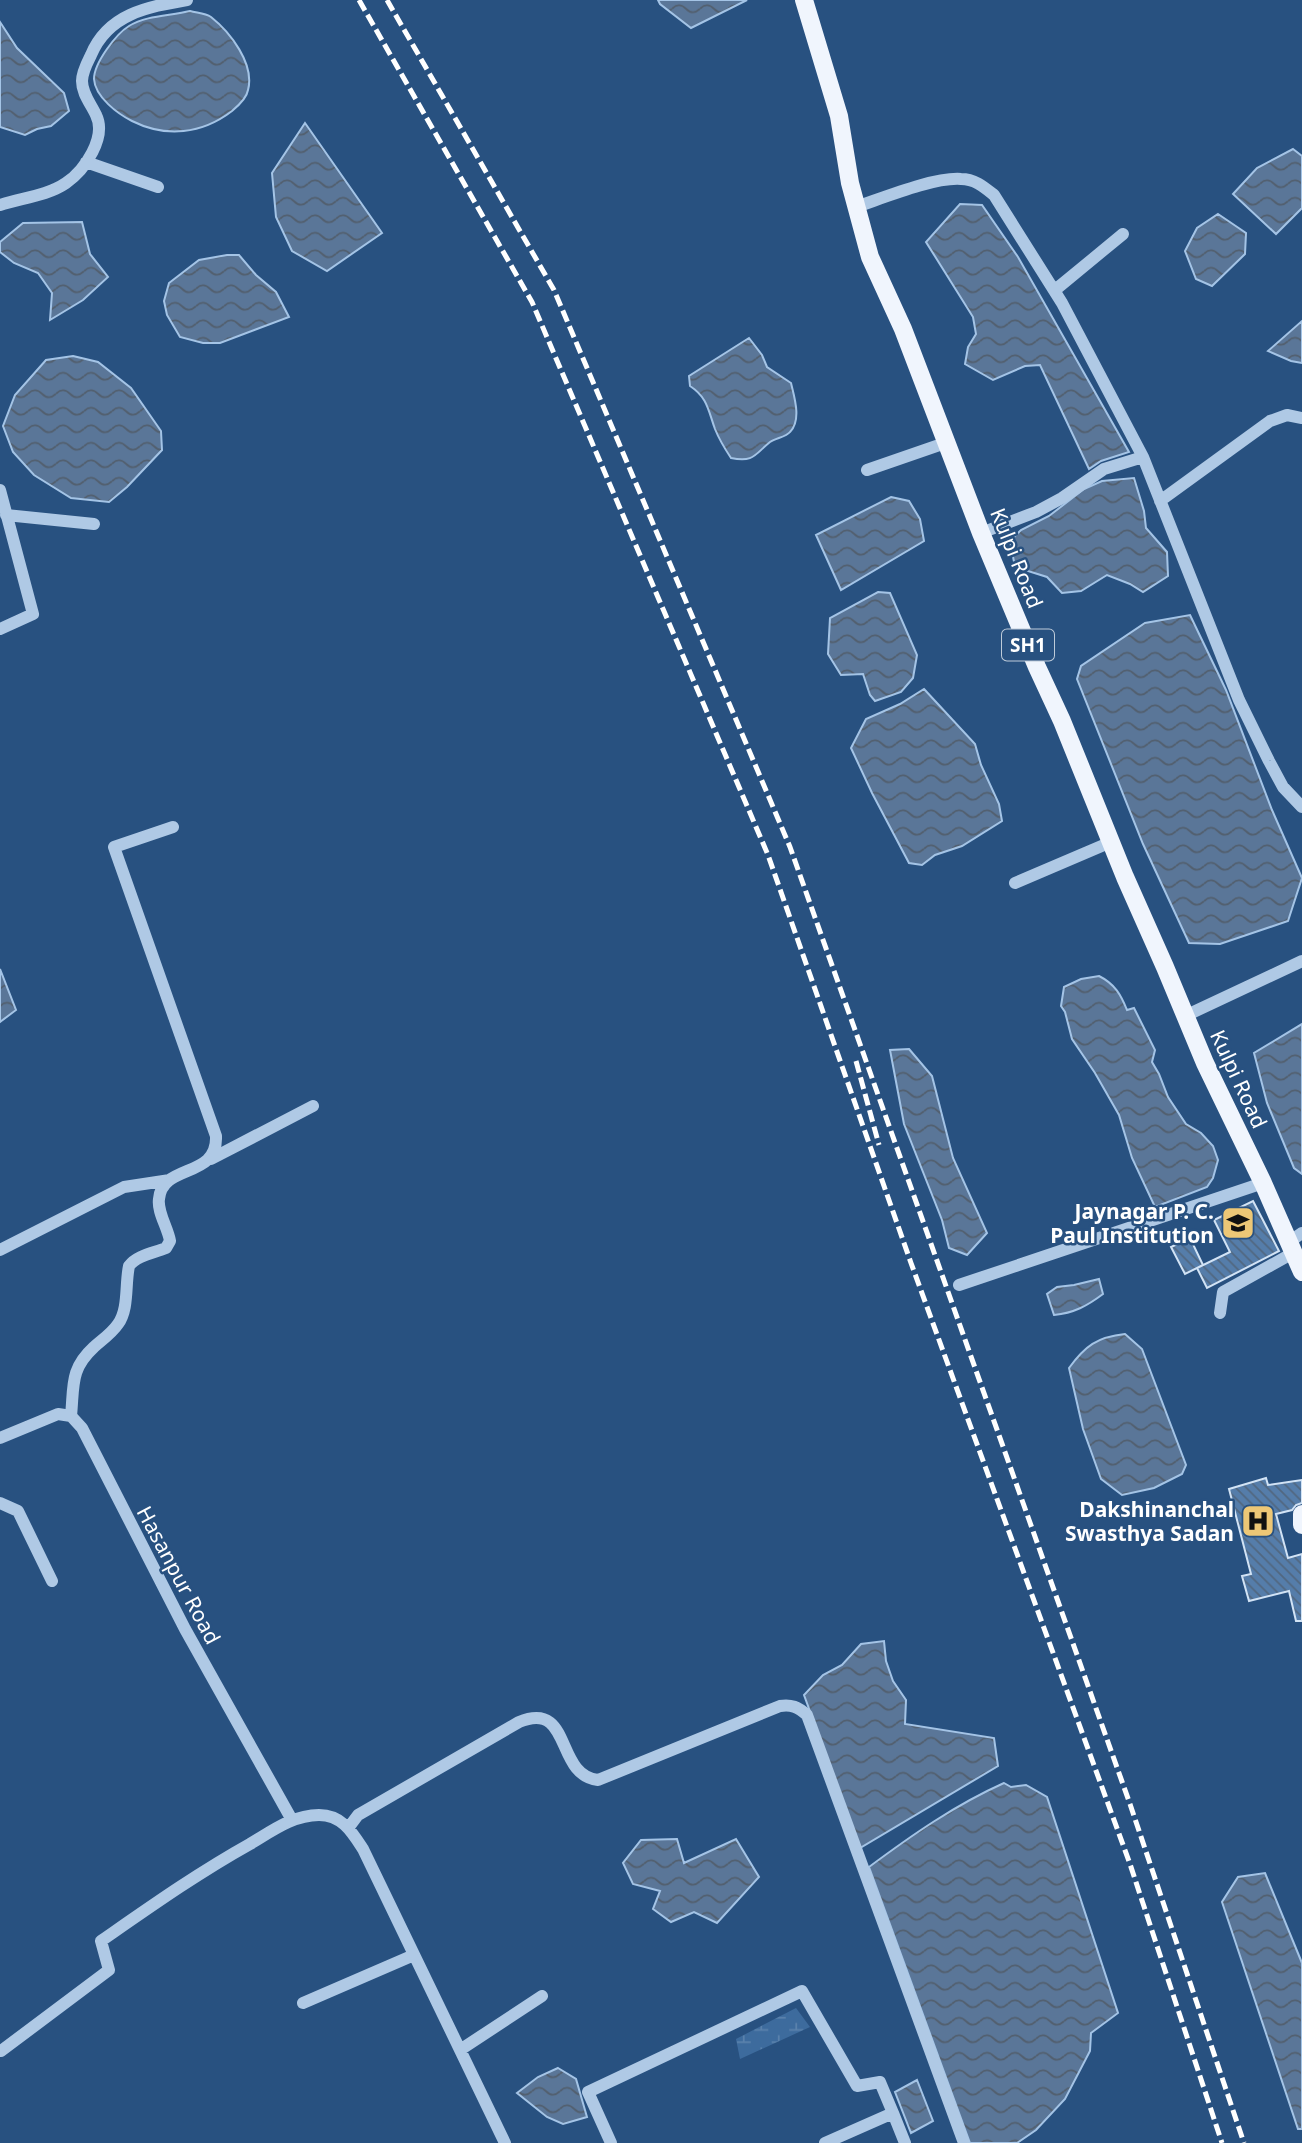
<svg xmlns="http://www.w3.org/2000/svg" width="1302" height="2143" font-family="'Noto Sans',sans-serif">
  <defs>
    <pattern id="wetland-marsh" width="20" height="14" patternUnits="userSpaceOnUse" patternTransform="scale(1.75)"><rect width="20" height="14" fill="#3d6b9d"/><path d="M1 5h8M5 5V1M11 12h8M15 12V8" fill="none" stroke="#5a81ac"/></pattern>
    <pattern id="water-waves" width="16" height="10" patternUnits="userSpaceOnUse" patternTransform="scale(1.75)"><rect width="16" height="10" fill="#5a7698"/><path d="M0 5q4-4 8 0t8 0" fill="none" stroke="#525f6e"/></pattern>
    <pattern id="building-back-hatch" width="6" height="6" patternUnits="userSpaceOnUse" patternTransform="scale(1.75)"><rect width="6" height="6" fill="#557daa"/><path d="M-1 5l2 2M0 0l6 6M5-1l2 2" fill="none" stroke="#516780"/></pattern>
  </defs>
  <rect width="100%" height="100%" fill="#285180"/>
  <path fill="url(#wetland-marsh)" d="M796 2008 810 2027 740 2059 736 2039Z"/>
  <path fill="url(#water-waves)" stroke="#a4c4e6" stroke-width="2" d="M658 0H747L691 28 660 4Z
    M190 11C197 13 205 13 211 17 230 32 255 64 248 90 247 97 238 106 232 111 202 134 166 138 132 121 118 114 95 97 94 79 94 63 116 34 129 26 147 15 170 16 190 11Z
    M0 22 17 48 64 93 69 111 51 126 37 129 25 135 0 127Z
    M305 123 382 233 327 271 292 251 276 217 272 173Z
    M1293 149 1302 156V208L1276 234 1233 194 1257 168Z
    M960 204 982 205 1018 257 1129 452 1101 461 1089 469 1040 365 1025 366 993 380 965 364 968 347 976 334 973 317 926 242Z
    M1218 214 1246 233 1245 254 1212 286 1196 279 1185 251 1197 228Z
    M82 222 90 254 108 277 83 300 50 320 52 293 38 273 14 263 0 252V242L23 223Z
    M227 255H239L256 275 276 292 289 317 220 343H203L180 337 167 315 164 301 169 283 199 260Z
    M1302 321V363L1291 361 1268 351Z
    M749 338 762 355 767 367 791 383C794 396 802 420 790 432 786 437 776 438 770 442 755 454 754 463 731 458 725 449 719 439 715 429 708 410 708 398 690 386L689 376Z
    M73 356 98 362 131 388 161 431 162 450 127 487 109 502 71 498 34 475 13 452 3 426 15 395 46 360Z
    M1134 478 1144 511 1146 528 1167 552 1168 576 1143 592 1130 584 1107 575 1081 591 1062 593 1047 577 1015 567 1010 541 1021 530 1049 516 1084 489 1102 481Z
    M891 497 909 501 920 519 924 541 841 590 816 535Z
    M878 592 890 593 917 655 913 678 901 692 875 701 870 695 863 674 841 675 828 654 830 618Z
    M1190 615 1226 690 1272 810 1302 878 1288 921 1220 944 1189 943 1143 844 1077 679 1081 666 1145 623Z
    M924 689 975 744 981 765 999 804 1002 821 962 846 935 855 922 865 909 863 872 793 851 748 866 719 900 704Z
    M0 969 16 1010 0 1022Z
    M1099 976C1115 984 1121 995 1127 1010L1134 1008 1155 1050 1152 1062 1159 1074 1168 1097 1186 1124 1201 1133 1213 1146 1218 1160 1213 1178 1207 1187 1155 1207 1132 1158 1119 1115 1095 1073 1072 1039 1065 1012 1061 1006 1064 987 1081 979Z
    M1302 1024V1174L1294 1168 1267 1103 1254 1053Z
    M909 1049 932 1076 953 1158 987 1233 967 1255 949 1248 942 1220 904 1124 890 1050Z
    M1099 1279 1103 1294C1087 1306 1074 1313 1054 1315L1047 1294 1057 1287 1074 1285Z
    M1125 1334 1142 1349 1186 1465 1182 1474 1154 1488 1122 1495 1101 1479 1083 1429 1069 1368C1085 1346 1097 1337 1125 1334Z
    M884 1641 886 1661 893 1681 906 1700 905 1724 994 1738 998 1766 860 1848 804 1695 823 1675 842 1665 861 1644Z
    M1004 1783 1011 1787 1026 1785 1047 1797 1118 2013 1091 2033 1090 2051 1065 2099 1036 2130 1017 2143H970L869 1867C912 1835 955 1805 1004 1783Z
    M677 1839 684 1863 736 1839 759 1877 717 1923 694 1912 671 1922 653 1909 660 1891 633 1884 623 1863 641 1840Z
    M1265 1873 1302 1963V2129H1298L1222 1902 1238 1877Z
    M558 2068 576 2079 587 2117 563 2124 547 2117 517 2093 538 2077Z
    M917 2080 933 2121 911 2133 895 2092Z"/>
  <path fill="url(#building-back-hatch)" stroke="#d2e3f5" stroke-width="2" d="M1253 1201 1279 1251 1207 1288 1197 1268 1230 1252 1214 1220Z
    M1190 1238 1203 1265 1185 1274 1171 1247Z
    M1266 1478 1268 1485 1302 1480V1503L1296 1505 1292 1510 1276 1514 1288 1558 1302 1554V1621H1296L1289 1591 1249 1601 1242 1576 1251 1574 1229 1489Z"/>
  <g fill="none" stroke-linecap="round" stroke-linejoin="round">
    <path stroke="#afc9e5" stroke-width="12" d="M86 162 158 187
      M0 205C21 198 47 196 66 183 85 170 107 137 96 115 91 104 82 94 82 81 82 72 87 63 91 55 108 14 147 7 187 0
      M856 207C883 198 934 177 961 179 975 179 984 187 994 195L1062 303 1143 457 1239 700 1269 761 1283 787 1302 807
      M1055 290 1123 234
      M867 470 948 442
      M0 490 33 614 0 629
      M1160 501 1270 421 1287 415 1302 418
      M6 515 94 524
      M981 533 1036 512 1062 498 1104 469 1143 457
      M1015 883 1111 842
      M1185 1016 1302 961
      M211 1159 313 1106
      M1288 1243 1302 1233
      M0 1250 124 1187 170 1180
      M959 1285 1263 1183
      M1220 1313 1223 1292 1293 1253
      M71 1416C74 1385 70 1369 94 1347 102 1340 112 1333 118 1324 129 1309 125 1284 129 1266 137 1255 154 1253 166 1248L170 1241C168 1228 157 1212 159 1199 162 1163 218 1179 216 1136L114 847 173 827
      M0 1438 58 1414 71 1416 82 1428 185 1629 292 1820
      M0 1503 18 1511 52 1581
      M349 1827 358 1815 519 1722C573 1700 554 1775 598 1780L780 1706C791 1704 798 1707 807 1715L964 2143
      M303 2003 414 1955
      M460 2050 542 1996
      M1 2051 109 1970 101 1941C150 1907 198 1873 250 1844 272 1831 293 1815 319 1815 342 1815 352 1832 363 1849L505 2143
      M893 2113 905 2143
      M611 2143 588 2092 802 1991 857 2086 880 2082 893 2113 825 2143"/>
    <path stroke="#f0f5fd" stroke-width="18" d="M804 0 839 116 850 183 870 257 903 329 981 533 1037 667 1062 721 1125 877 1165 967 1205 1063 1263 1183 1302 1272
      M1302 1514V1525"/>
    <path stroke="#fff" stroke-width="5" stroke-dasharray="12 5" stroke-linecap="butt" d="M359 0 532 302 768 855 911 1263 1130 1864 1222 2143
      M387 0 554 290 790 847 1130 1804 1244 2143
      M856 1061 879 1145"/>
  </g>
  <defs>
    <symbol id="school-square" viewBox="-11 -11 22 22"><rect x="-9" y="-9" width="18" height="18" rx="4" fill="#edc776" stroke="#285180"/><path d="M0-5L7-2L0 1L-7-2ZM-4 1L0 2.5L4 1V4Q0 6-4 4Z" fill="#111"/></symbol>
    <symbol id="hospital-square" viewBox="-11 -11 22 22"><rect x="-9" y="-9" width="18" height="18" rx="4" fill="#edc776" stroke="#285180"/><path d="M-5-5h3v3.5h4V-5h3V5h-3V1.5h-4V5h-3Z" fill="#111"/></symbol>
  </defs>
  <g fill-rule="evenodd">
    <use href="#school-square" x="1219" y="1204" width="38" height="38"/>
    <use href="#hospital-square" x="1239" y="1502" width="38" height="38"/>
  </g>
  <g text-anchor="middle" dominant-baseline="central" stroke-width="5" stroke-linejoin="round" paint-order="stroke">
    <rect fill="#285180" stroke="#becbd9" stroke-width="2" x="1002" y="629.5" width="52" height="31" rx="5"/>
    <g font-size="19" font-weight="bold" fill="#fff">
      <text x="1028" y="645">SH1</text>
    </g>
    <g font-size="21" fill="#fff" stroke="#285180">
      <text transform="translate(1017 558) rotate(68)">Kulpi Road</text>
      <text transform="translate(1239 1079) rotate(65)">Kulpi Road</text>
      <text transform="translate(179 1575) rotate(62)">Hasanpur Road</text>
    </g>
    <g font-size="21" font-weight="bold" fill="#fff" stroke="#285180" text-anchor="end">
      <text x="1214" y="1211">Jaynagar P. C.<tspan x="1214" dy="24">Paul Institution</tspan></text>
      <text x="1234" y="1509">Dakshinanchal<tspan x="1234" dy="24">Swasthya Sadan</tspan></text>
    </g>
  </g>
</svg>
